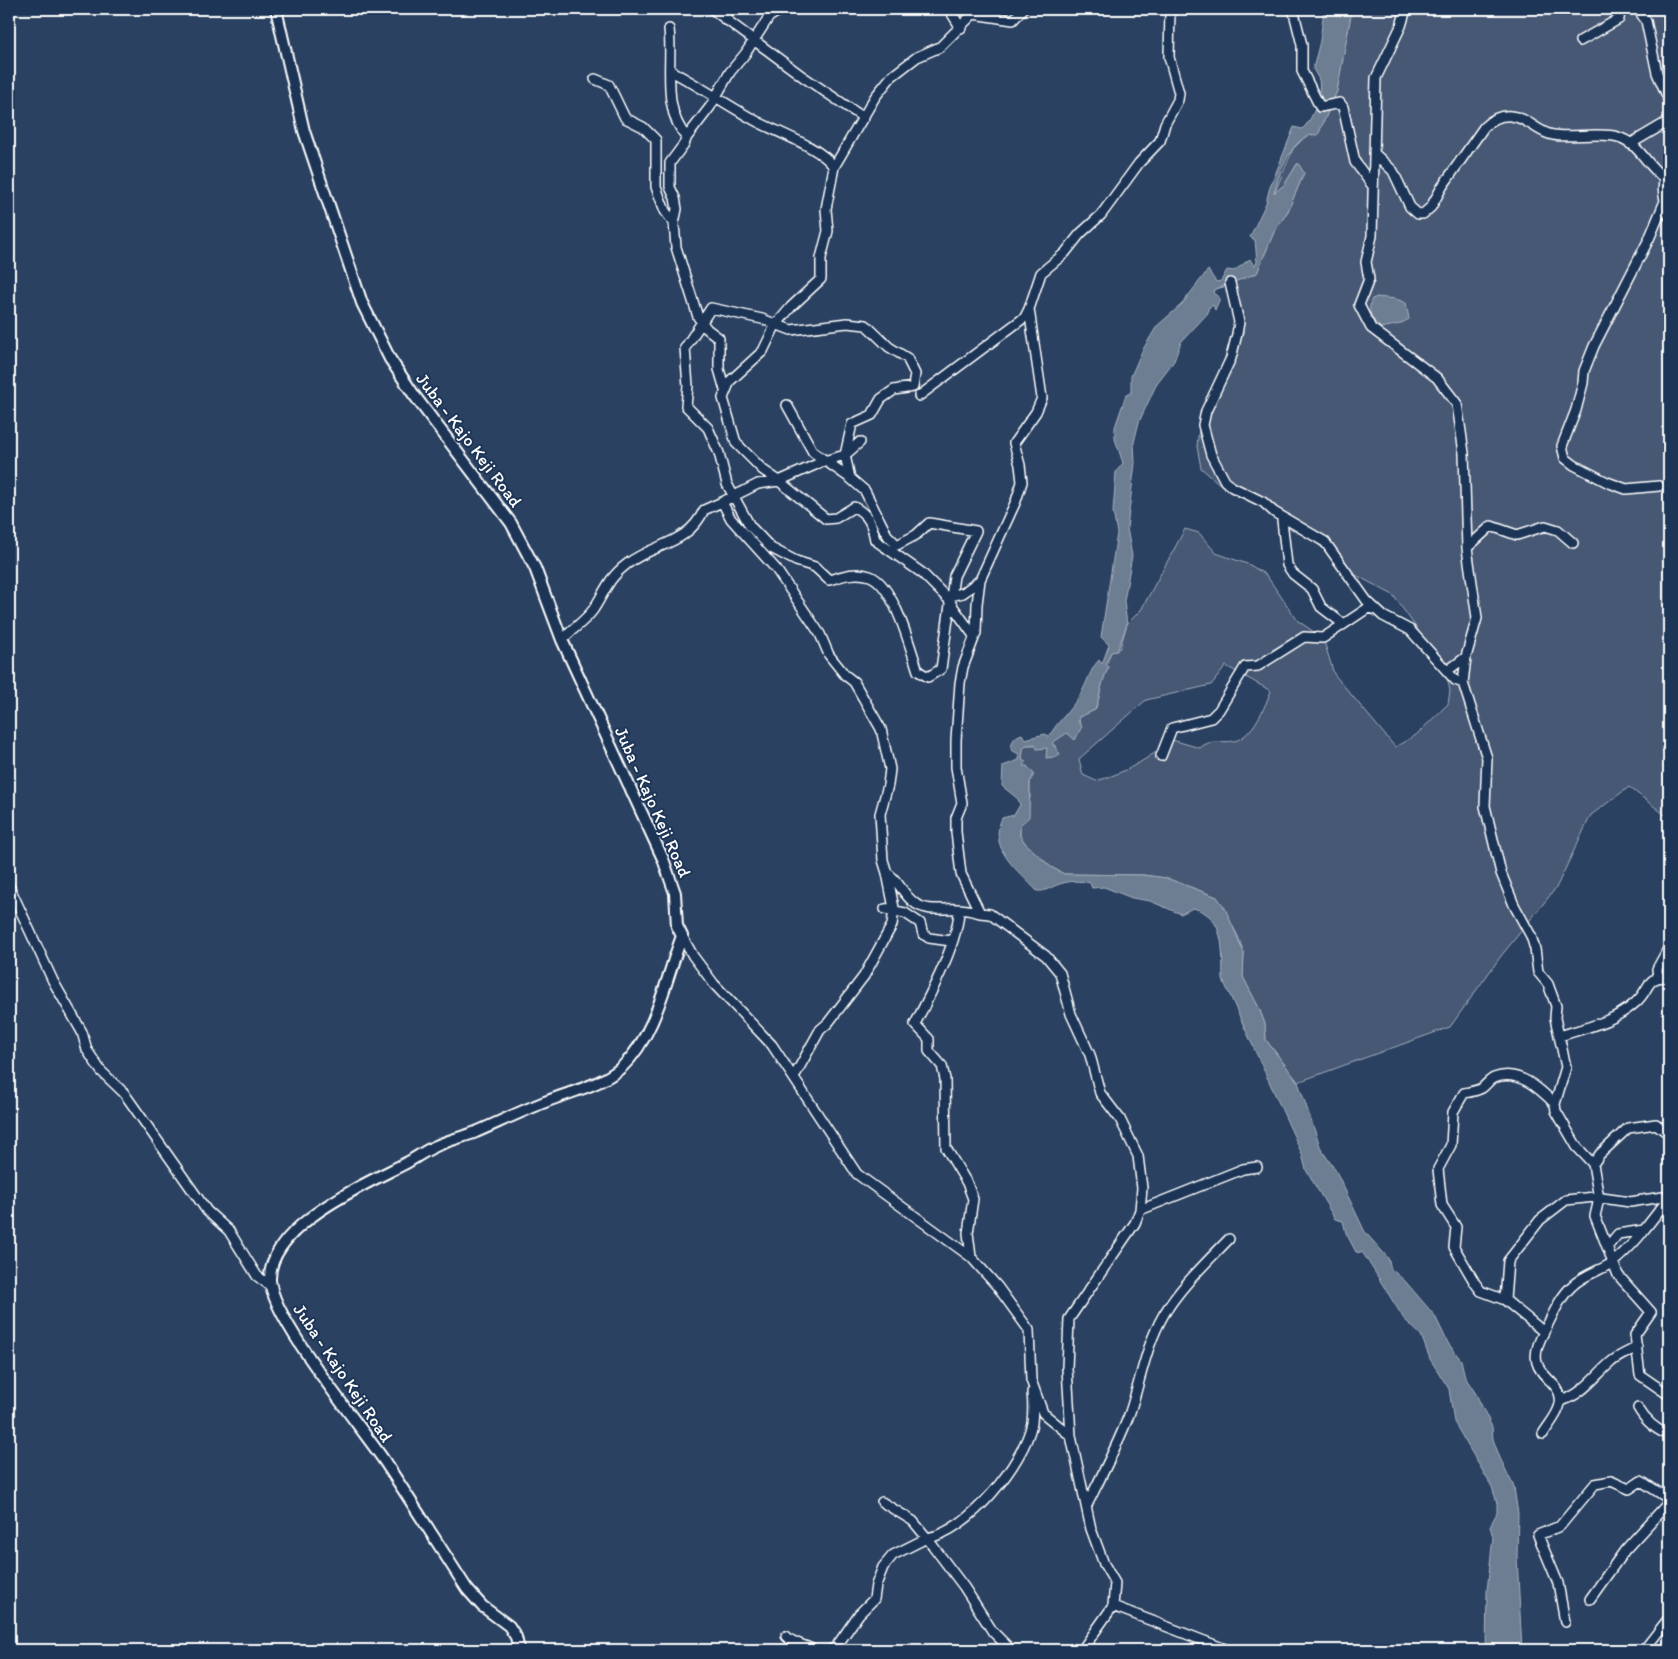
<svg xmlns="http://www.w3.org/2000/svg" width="1678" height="1659" font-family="Itim,sans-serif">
  <rect width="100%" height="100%" fill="#2a4161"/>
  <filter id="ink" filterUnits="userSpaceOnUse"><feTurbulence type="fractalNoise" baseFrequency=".02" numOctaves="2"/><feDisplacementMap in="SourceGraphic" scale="10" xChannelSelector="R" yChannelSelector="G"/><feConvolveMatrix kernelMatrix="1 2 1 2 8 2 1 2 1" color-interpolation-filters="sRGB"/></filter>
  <g filter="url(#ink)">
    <path fill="#465975" stroke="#a2acba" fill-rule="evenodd" d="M1352 9H1669V818L1629 787 1591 815 1556 888 1501 956 1450 1027 1298 1082 1266 1040 1265 1024 1259 1008 1243 977 1244 953 1238 936 1217 897 1166 878 1143 875 1064 874 1051 867 1026 844 1020 836V825L1030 798V782L1022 760 1023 749 1027 745C1038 744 1046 748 1057 747L1051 743 1067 732 1070 735 1080 725 1079 717 1095 710C1101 695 1101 680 1109 667L1106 665 1111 652 1120 648 1127 624 1141 610 1185 529 1199 533 1216 553 1250 565 1266 575 1298 621 1323 638 1334 674 1395 747 1416 735 1448 704 1450 691 1446 672 1420 637 1418 630 1393 595 1354 574 1304 533 1243 493 1222 486 1201 468 1197 446 1201 411 1224 361 1236 319 1229 286 1214 289 1257 273 1274 232 1288 211 1304 173 1297 164 1284 186 1274 194 1293 149 1306 136 1318 134 1337 91ZM1226 666 1271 691C1265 706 1253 737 1234 741 1222 743 1209 739 1200 748L1172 740C1148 759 1125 773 1096 781L1083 775 1079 759 1146 700 1211 685Z"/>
    <path fill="#6d7d92" stroke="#a7b1be" d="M1324 9H1352L1337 91 1318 135C1314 135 1309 135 1306 137 1288 146 1279 176 1274 193L1284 185 1298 163 1304 173 1288 211 1274 232 1257 273 1214 290 1213 293 1220 298 1215 310 1213 305 1208 308V313L1181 342 1174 361 1157 383 1139 422 1134 442 1135 463 1127 528 1132 556 1124 601 1127 624 1117 651 1111 652 1106 664 1109 667C1101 680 1101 695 1095 710L1079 717 1078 722 1082 726 1075 740 1067 733 1052 743 1060 754 1055 757 1046 758 1047 748 1037 749 1035 744 1027 745 1023 749 1022 760 1026 762 1024 766H1027L1034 774 1030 782 1029 817 1020 825V836L1026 844 1051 867 1064 874 1143 875 1166 878 1217 897 1225 908 1244 953 1243 977 1259 1008 1265 1024 1266 1040 1298 1082 1321 1149 1336 1171 1365 1232 1388 1258 1391 1269 1405 1281 1435 1316 1448 1343 1461 1360 1465 1377 1476 1394 1492 1427 1493 1439 1500 1458 1514 1487 1518 1514 1517 1557 1522 1650H1486L1487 1591 1493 1537 1490 1526 1497 1513V1503L1492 1487 1454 1422 1449 1389 1430 1359 1421 1335 1404 1319 1363 1253 1356 1252 1346 1233 1343 1221 1335 1219 1306 1170 1302 1154 1223 980C1222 951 1226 916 1193 908L1181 914 1150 901 1132 898 1104 887 1092 888 1090 883C1079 880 1067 881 1057 885 1049 888 1045 892 1037 891 1019 871 987 849 1002 818L1014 815 1020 805 1018 799 1002 786 1003 766 1019 760V754L1011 750C1012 741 1013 737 1022 734L1025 739 1045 734 1049 736C1058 721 1071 710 1080 695 1087 684 1090 669 1099 660L1102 664 1109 645 1101 637 1117 533 1113 512 1116 472 1123 463 1115 439V427L1126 395 1131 393V376L1142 351 1157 326 1182 304 1208 270 1216 282 1221 281 1227 270 1234 271 1250 259 1254 266 1257 262 1255 240 1250 237 1266 203 1269 190 1294 127 1302 129C1313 120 1322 95 1319 80 1318 77 1315 73 1313 69L1320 41Z
      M1377 297 1396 299 1406 303 1409 319 1400 324 1381 328C1371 320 1367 311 1372 299Z"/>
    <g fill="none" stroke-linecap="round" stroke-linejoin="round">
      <defs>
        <path id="minor" d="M712 9 802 76 864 118
          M949 9 961 28
          M1293 9 1302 45V71L1320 107 1340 103 1343 107 1355 162 1372 185
          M1406 9 1401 26 1376 78 1372 236 1366 262 1369 279 1359 305 1371 328 1437 378 1457 404 1464 453 1467 548 1477 618 1466 657 1463 683 1487 758 1485 806 1501 873 1514 905 1531 936 1535 949 1538 972 1548 984 1556 1006 1555 1018 1566 1067 1555 1104 1556 1111 1577 1147 1593 1164 1599 1199 1595 1216 1618 1275 1651 1312 1635 1335 1640 1375 1669 1395
          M1638 9 1646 21 1657 73 1669 100
          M725 20 730 9
          M669 29C673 63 661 110 687 137
          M1580 41 1619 19 1620 9
          M671 71C701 87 729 106 758 122 779 133 822 148 834 167
          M595 79 609 85 625 118 643 127 656 140V187L665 211 674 223 676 247 698 317 707 329 719 338V369L725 390
          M1630 144 1669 121
          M1374 153 1393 171 1410 207 1418 214H1423L1431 207 1442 187 1484 127C1492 119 1500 115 1511 116 1527 117 1538 133 1553 135 1570 138 1603 132 1618 137 1639 143 1647 166 1663 177
          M1669 165C1660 185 1663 195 1669 216
          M674 223 677 209 675 198 670 187V163L684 144 687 137 710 107 730 72 745 54 769 17 782 9
          M1669 253V259
          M1230 283 1239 322 1237 334 1231 358 1206 411 1203 425 1211 455 1225 481 1232 487 1263 502 1274 512 1325 542 1367 601 1383 616 1410 630 1455 680 1463 683
          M711 308 762 319 791 330 847 323 866 325 889 347 907 358 915 374 913 387 894 390 881 399 872 415 852 424 845 455 850 478 865 491 887 535 897 545 916 535 929 523 976 531 954 576 941 669 928 677 918 671C910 647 894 585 870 576 856 571 842 576 829 580L815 567 796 561 771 548 750 526 727 484 719 453 708 428 686 406 688 386 685 348Z
          M1029 309 1042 398 1036 412 1014 443 1020 465 1022 482 1016 501 980 580 977 604 976 633 963 667 960 683 956 740V767L962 803 956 818V832L961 874 980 913 990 914 1046 956 1060 973 1071 1014 1090 1055 1100 1093 1120 1119 1138 1156 1142 1188 1140 1210
          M919 396 1025 317 1029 309 1041 273 1065 253 1080 234 1101 215 1139 163 1160 141 1165 124 1178 100 1179 93 1169 57 1170 9
          M787 405 813 452 850 478
          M860 442 845 455 824 461 779 481 763 470 736 443 723 398 730 381 763 351 775 326 791 307 821 279V258L828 231 826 209 834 167 875 97 891 77 917 57 940 47 973 14 1013 20 1023 9
          M1659 486 1626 489 1607 482 1574 465 1565 458 1562 446 1576 410 1583 383 1584 371 1594 346 1649 239 1665 201
          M722 502 758 484 779 481 826 519 836 518 854 507C869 515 872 524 875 540L922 573 946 597 963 593 980 580
          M1282 520 1287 565 1293 574 1312 589 1321 607 1342 623
          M1467 548 1491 526 1517 535 1545 526 1558 530 1573 543
          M949 601 974 636
          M562 640C571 630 585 621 593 610 605 592 608 578 627 564 654 543 688 545 704 510L722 502 731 519 776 569 820 634 829 655 845 675 854 682 881 729 890 769 888 785 880 814 883 860 887 873C899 880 903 896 916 904 929 912 942 908 957 909 965 909 973 911 980 913
          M1447 671 1466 657
          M1161 756 1172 728 1211 718 1219 710 1245 667 1258 666 1304 637 1323 638 1368 608 1376 610
          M9 886 53 981 82 1032 87 1050 101 1071 124 1093 207 1211 229 1231 257 1276 272 1287
          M894 908 885 909 905 913 920 923 923 934 929 938 951 941
          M959 909C959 941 930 995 915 1024L929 1039V1051L942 1066 945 1079 946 1148 967 1183 973 1199 968 1233 971 1257
          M682 936 693 956 714 984 772 1045 857 1174 971 1257 997 1286 1029 1330 1031 1380 1043 1413 1071 1436
          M1658 977 1657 969 1669 947
          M1559 1036C1585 1028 1614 1022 1635 1003 1651 990 1644 976 1669 977
          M794 1077 820 1030 828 1023 864 976 892 925 894 908 887 873
          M1593 1164 1600 1154 1628 1128 1656 1124 1669 1134
          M1608 1246 1618 1234 1644 1230 1669 1198
          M1505 1300 1481 1291 1475 1283 1454 1247 1456 1227 1442 1205 1438 1169 1451 1145 1453 1112 1464 1093C1470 1092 1477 1091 1482 1088 1486 1085 1490 1079 1494 1078 1518 1068 1540 1089 1555 1104
          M1544 1332C1552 1317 1559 1298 1572 1286 1583 1275 1599 1271 1612 1263 1621 1256 1638 1239 1644 1230
          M1561 1401C1582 1395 1594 1377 1610 1363 1617 1356 1629 1352 1637 1347
          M1638 1408C1645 1420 1656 1430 1669 1435
          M1543 1434C1548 1425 1558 1415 1560 1404 1565 1376 1518 1378 1544 1332L1505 1300 1508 1261 1540 1220 1566 1200 1595 1197 1630 1202 1669 1196
          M1087 1505C1101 1477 1118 1444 1129 1415 1141 1380 1145 1347 1164 1314 1182 1285 1206 1263 1229 1239
          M1590 1599 1625 1550 1669 1502
          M1113 1606 1228 1650
          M1565 1622 1558 1583 1538 1535 1560 1526 1595 1484 1611 1481 1629 1489 1641 1481 1669 1499
          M786 1636C793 1644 804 1644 813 1650
          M830 1650 836 1647 859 1614 874 1599 876 1585 883 1567 893 1555 927 1538 913 1521 882 1502
          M1011 1650 993 1632 964 1587 927 1538C968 1532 1024 1463 1032 1423 1033 1413 1033 1402 1032 1392
          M1082 1650 1113 1606 1115 1583 1104 1564 1091 1529 1071 1436 1067 1368 1069 1319 1135 1223 1140 1210 1243 1169 1257 1167
          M1644 1650 1669 1618"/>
        <path id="major" d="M276 9 304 131 362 303 390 359 414 395 511 523 535 568 562 640 663 859 675 893 677 926 682 936C666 978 656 1035 622 1067 600 1086 572 1091 545 1102 522 1111 499 1122 476 1132 463 1137 449 1140 436 1146 426 1150 417 1157 408 1162 368 1183 268 1225 270 1280 272 1319 360 1425 385 1462 413 1504 440 1547 467 1589L482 1606 509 1626 516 1637 519 1650"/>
      </defs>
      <use href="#minor" stroke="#fff" stroke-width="12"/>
      <use href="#major" stroke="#fff" stroke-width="14"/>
      <use href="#minor" stroke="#1d3557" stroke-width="9"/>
      <use href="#major" stroke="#1d3557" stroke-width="10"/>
    </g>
  </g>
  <g text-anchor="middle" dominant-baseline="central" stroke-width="4" stroke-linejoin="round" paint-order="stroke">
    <g font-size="18" fill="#fff" stroke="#1d3557">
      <text transform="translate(469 440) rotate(53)">Juba - Kajo Keji Road</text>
      <text transform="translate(653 802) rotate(66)">Juba - Kajo Keji Road</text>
      <text transform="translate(343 1373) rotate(56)">Juba - Kajo Keji Road</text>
    </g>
  </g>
  <rect width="1678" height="1659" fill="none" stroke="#1d3557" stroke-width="30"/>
  <rect x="15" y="15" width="1648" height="1629" fill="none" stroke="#fff" stroke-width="2" filter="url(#ink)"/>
</svg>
